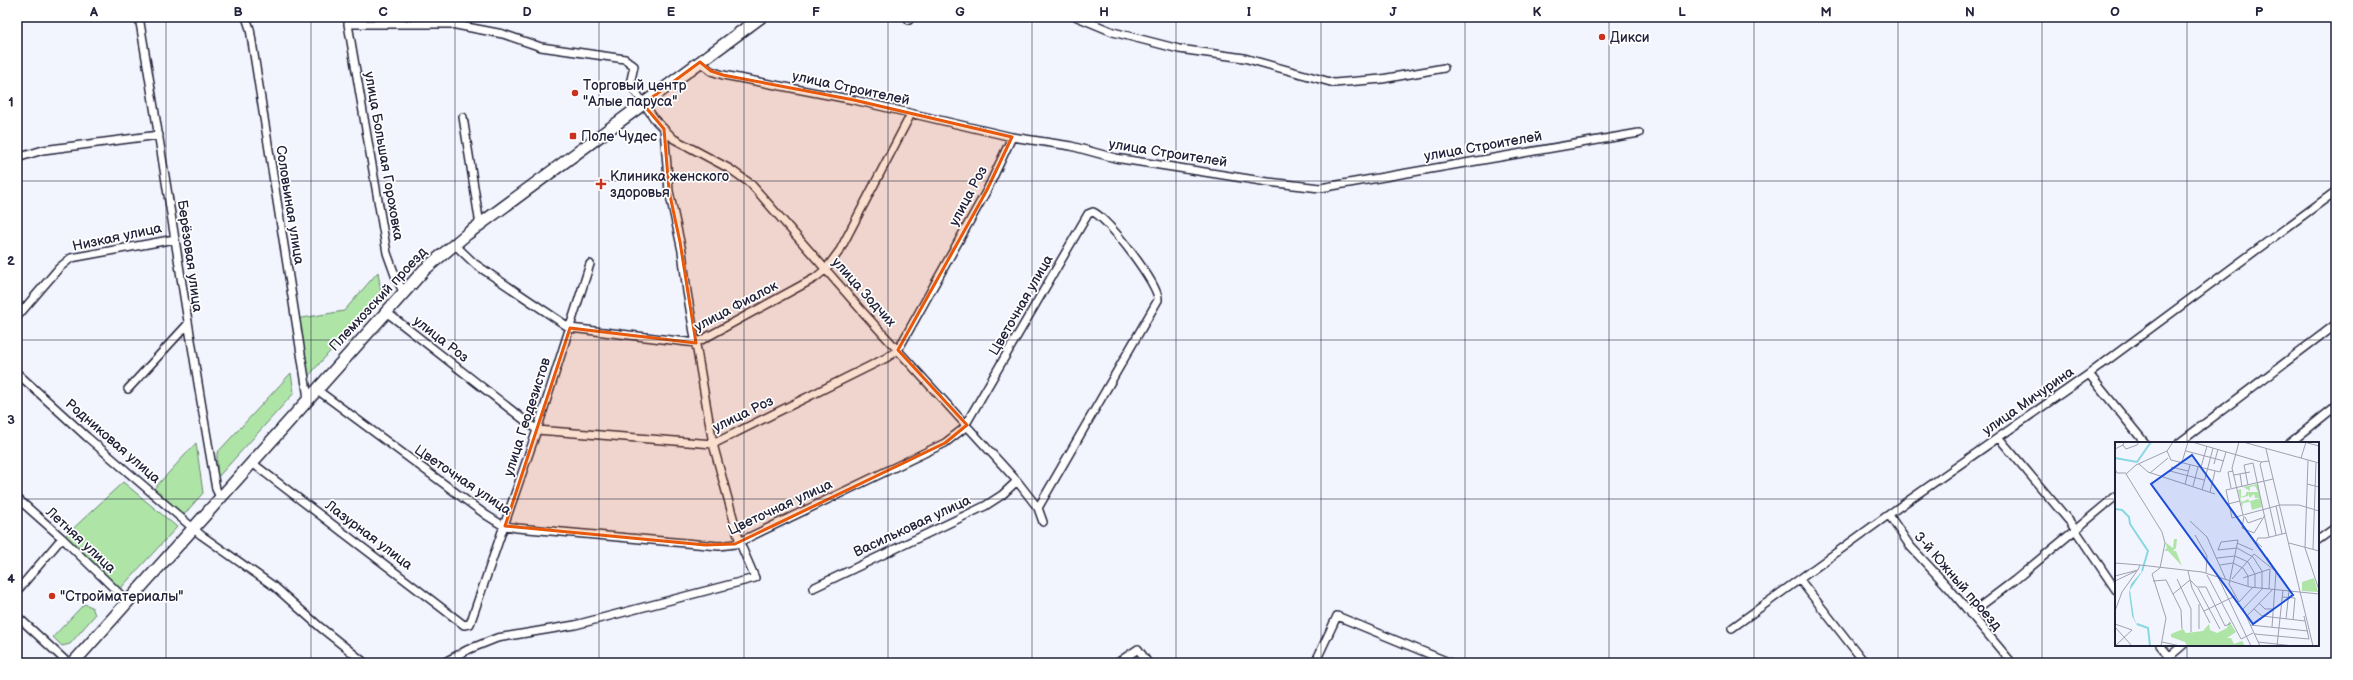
<svg xmlns="http://www.w3.org/2000/svg" width="2353" height="680" font-family="'Balsamiq Sans',sans-serif">
  <rect width="100%" height="100%" fill="#f2f4fe"/>
  <filter id="ink" filterUnits="userSpaceOnUse"><feTurbulence type="fractalNoise" baseFrequency=".025" numOctaves="2"/><feDisplacementMap in="SourceGraphic" scale="8" xChannelSelector="R" yChannelSelector="G"/><feConvolveMatrix kernelMatrix="1 2 1 2 8 2 1 2 1" color-interpolation-filters="sRGB"/></filter>
  <g filter="url(#ink)">
    <path fill="#aee5a7" stroke="#688471" d="M378 272 381 293 306 379 296 319 344 311Z
      M291 373 294 393 217 478V453Z
      M196 443 203 493 181 518 151 492Z
      M123 482 177 527 119 590 64 537Z
      M84 604 92 607 95 615 70 644 62 646 53 637Z"/>
    <g fill="none" stroke-linecap="round" stroke-linejoin="round">
      <defs>
        <path id="minor" d="M139 17C166 174 188 332 216 489L220 497
          M246 17 250 29 308 398
          M907 17 909 20
          M1077 17 1113 32 1179 49 1244 58 1334 83 1382 79 1444 68
          M700 62 711 71 723 75 854 100 1012 137 1071 146 1115 158 1268 182 1320 188 1639 133
          M463 117 480 225
          M17 158 43 150 159 135
          M454 244 475 264 570 328 696 343 815 278 826 269 840 250 911 114
          M403 291 396 278 387 253 348 24H451L503 34 541 47 625 59 634 66 630 84 656 121 674 139 730 169 751 184 862 311 1017 481 1038 508 1043 522
          M385 311 537 430 713 444 886 358 898 350 987 190 1012 137
          M17 317 59 268 71 258 175 239
          M17 373 87 437 201 535 275 587 320 627 365 663
          M2089 374 2145 443
          M128 389 187 325
          M316 389 486 515 502 525 517 528 719 546 735 544 945 443 963 429 1088 214 1093 212C1107 217 1160 286 1158 300L1038 508
          M1999 438 2070 522 2116 590
          M2179 443 2336 324
          M2290 443 2336 406
          M251 462 464 625 470 624 537 430 590 264
          M17 498 62 538 127 601
          M1889 515 1910 546 1949 588 2012 663
          M2318 540 2336 527
          M1800 580 1865 663
          M813 588 985 506 1002 495 1017 481
          M17 591 62 538
          M1970 614 2015 580 2116 496
          M17 616 68 663
          M1732 628 1902 505 2089 374 2336 191
          M2160 645 2169 656
          M443 663 467 650 497 638 575 625 755 578 740 543 713 444 687 292 682 251 669 191 664 129
          M1117 663 1138 649 1148 663
          M1315 663 1337 616 1451 663
          M2162 663 2183 645"/>
        <path id="secondary" d="M73 663 424 270 467 234 761 17"/>
      </defs>
      <use href="#minor" stroke="#22223b" stroke-width="10"/>
      <use href="#secondary" stroke="#22223b" stroke-width="14"/>
      <use href="#minor" stroke="#fff" stroke-width="7"/>
      <use href="#secondary" stroke="#fff" stroke-width="11"/>
    </g>
  </g>
  <path fill="#e8590c" fill-opacity="0.2" stroke="#e8590c" stroke-width="3" stroke-linejoin="round" d="M700 62 711 71 723 75 854 100 1012 137 987 190 898 350 967 425 945 443 735 544 705 545 505 526 570 328 696 343 680 242 669 191 664 129 643 104Z"/>
  <path fill="none" stroke="#22223b" stroke-width="1" stroke-opacity="0.55" d="M166 17V663M311 17V663M455 17V663M599 17V663M744 17V663M888 17V663M1032 17V663M1176 17V663M1321 17V663M1465 17V663M1609 17V663M1754 17V663M1898 17V663M2042 17V663M2187 17V443M17 181H2336M17 340H2336M17 499H2116M2318 499H2336M2187 645V663"/>
  <g fill="#c8321e" stroke="#fff" stroke-width="1.5">
    <circle cx="1602" cy="37" r="4"/>
    <circle cx="575" cy="93" r="4"/>
    <rect x="569" y="132" width="8" height="8" rx="2"/>
    <path d="M599 178h4v4h4v4h-4v4h-4v-4h-4v-4h4z"/>
    <circle cx="52" cy="596" r="4"/>
  </g>
  <g text-anchor="middle" dominant-baseline="central" stroke-width="3.5" stroke-linejoin="round" paint-order="stroke">
    <g font-size="14" fill="#22223b" stroke="#fff" text-anchor="start">
      <text x="1610" y="37">Дикси</text>
      <text x="583" y="85">Торговый центр<tspan x="583" dy="16">"Алые паруса"</tspan></text>
      <text x="581" y="136">Поле Чудес</text>
      <text x="610" y="176">Клиника женского<tspan x="610" dy="16">здоровья</tspan></text>
      <text x="60" y="596">"Стройматериалы"</text>
    </g>
    <g font-size="14" fill="#22223b" stroke="#fff">
      <text transform="translate(851 88) rotate(12)">улица Строителей</text>
      <text transform="translate(1483 146) rotate(-10)">улица Строителей</text>
      <text transform="translate(1168 153) rotate(9)">улица Строителей</text>
      <text transform="translate(384 156) rotate(80)">улица Большая Гороховка</text>
      <text transform="translate(968 196) rotate(-62)">улица Роз</text>
      <text transform="translate(290 205) rotate(81)">Соловьиная улица</text>
      <text transform="translate(117 237) rotate(-12)">Низкая улица</text>
      <text transform="translate(190 256) rotate(82)">Берёзовая улица</text>
      <text transform="translate(864 292) rotate(48)">улица Зодчих</text>
      <text transform="translate(378 299) rotate(-47)">Племхозский проезд</text>
      <text transform="translate(1021 305) rotate(-60)">Цветочная улица</text>
      <text transform="translate(736 306) rotate(-28)">улица Фиалок</text>
      <text transform="translate(441 339) rotate(38)">улица Роз</text>
      <text transform="translate(2028 401) rotate(-35)">улица Мичурина</text>
      <text transform="translate(743 414) rotate(-26)">улица Роз</text>
      <text transform="translate(527 417) rotate(-72)">улица Геодезистов</text>
      <text transform="translate(113 441) rotate(41)">Родниковая улица</text>
      <text transform="translate(463 480) rotate(34)">Цветочная улица</text>
      <text transform="translate(780 507) rotate(-25)">Цветочная улица</text>
      <text transform="translate(912 526) rotate(-25)">Васильковая улица</text>
      <text transform="translate(369 535) rotate(37)">Лазурная улица</text>
      <text transform="translate(81 540) rotate(43)">Летняя улица</text>
      <text transform="translate(1958 581) rotate(49)">3-й Южный проезд</text>
    </g>
  </g>
  <g transform="translate(2115 442)">
    <rect width="204" height="204" fill="#f2f4fe"/>
    <path d="M143 42 147 65 137 68 135 59 145 56H140L139 52 135 56 133 52V54L125 56 127 60 133 57 135 60 128 61 127 66 123 48 126 47V55L131 53V50H143L140 44 135 45V49L128 45ZM59 97H62L61 106 58 109H61L67 124 53 109H49L52 106 50 100 58 106ZM199 136 203 150 187 149V140ZM114 179 121 190 112 196H116L119 202 127 199 130 204H72L70 200 56 195V192L68 187 71 191 88 189 94 182 95 188 102 191 112 186Z" fill="#aee5a7"/>
    <path d="M29 127 15 148 19 176 23 185 17 174 14 151 16 142Z" fill="#87d8e0"/>
    <path fill="none" stroke="#87d8e0" stroke-width="2" d="M0 16 22 20 36 0M0 67 7 68 14 75 15 82 33 109 27 129M22 182 33 186 35 204"/>
    <path fill="none" stroke="#9fa0b0" stroke-width="1" d="M77 0 146 20 154 19M124 0 117 26 128 73M128 0 204 21M189 0 204 4M8 3 11 7 22 3 24 0M0 7 8 3 9 0M151 7 198 204M52 9 56 18 105 30 111 10M71 9 109 19M186 16 191 0M193 18 190 106 204 148M67 20 73 0M147 20 145 22 161 93M138 21 154 95M24 22 33 30 100 52M99 22 103 7M56 25 73 29M86 25 92 4M0 27 2 31H11M55 29 89 38M35 31 53 16M125 32 127 45M119 33 135 30M158 37 111 48 117 76 165 63H184L204 69M70 42 75 23M192 42 204 45M133 43 129 23 138 21M78 44 83 25M116 46 113 30 118 29M87 48 98 6M95 50 100 29M113 62 125 59M161 64 167 92M129 74 127 86 139 91 150 73M130 75 133 81 147 76M75 79 92 95 111 138M80 93 92 114 91 131M123 98 106 100 103 108 122 106 138 115 147 129V146M123 98 114 142 124 160 138 145M122 101 138 108M174 101 204 109M147 105 141 100 143 96H151L171 91M198 107 201 21M152 115 161 130 157 185M102 116 120 114 133 120 140 132V146M0 121 25 123M105 123 118 121 128 126 133 134V144M45 126 37 132 51 176 46 204M45 126 50 101 47 90 11 32 21 23 52 9 58 0M73 129 77 146 95 181M92 133 126 197 138 191M0 134 23 128 25 123 87 130 135 145 204 152M103 135 136 204M128 136 155 127 154 147M62 137 76 167V190M117 137 139 112 159 128M0 139 21 129M38 139 51 138 66 168 67 187M83 146 105 187M58 152 75 138 82 145H91L110 184 116 181M167 155 180 156 178 178M144 161 150 167H159M139 167 147 174 190 179M0 169 7 150 22 129M89 169 120 154M189 174 194 197M131 175 158 147M171 177 174 149M0 182 17 188 0 204M135 183 193 189M0 185 17 204M84 187V162M139 192 194 197M47 200 65 204M143 200 179 204M145 204 128 167 148 146M162 204 168 148"/>
    <path fill="#1d4ed8" fill-opacity="0.15" stroke="#1d4ed8" stroke-width="2" d="M77 13 178 153 138 182 36 42Z"/>
    <rect width="204" height="204" fill="none" stroke="#22223b" stroke-width="2"/>
  </g>
  <rect width="2353" height="680" fill="none" stroke="#fff" stroke-width="44"/>
  <rect x="22" y="22" width="2309" height="636" fill="none" stroke="#22223b" stroke-width="1.5"/>
  <g font-size="13" text-anchor="middle" font-weight="bold" fill="#22223b">
    <text x="94" y="16">A</text>
    <text x="238" y="16">B</text>
    <text x="383" y="16">C</text>
    <text x="527" y="16">D</text>
    <text x="671" y="16">E</text>
    <text x="816" y="16">F</text>
    <text x="960" y="16">G</text>
    <text x="1104" y="16">H</text>
    <text x="1249" y="16">I</text>
    <text x="1393" y="16">J</text>
    <text x="1537" y="16">K</text>
    <text x="1682" y="16">L</text>
    <text x="1826" y="16">M</text>
    <text x="1970" y="16">N</text>
    <text x="2115" y="16">O</text>
    <text x="2259" y="16">P</text>
    <text x="11" y="106">1</text>
    <text x="11" y="265">2</text>
    <text x="11" y="424">3</text>
    <text x="11" y="583">4</text>
  </g>
</svg>
